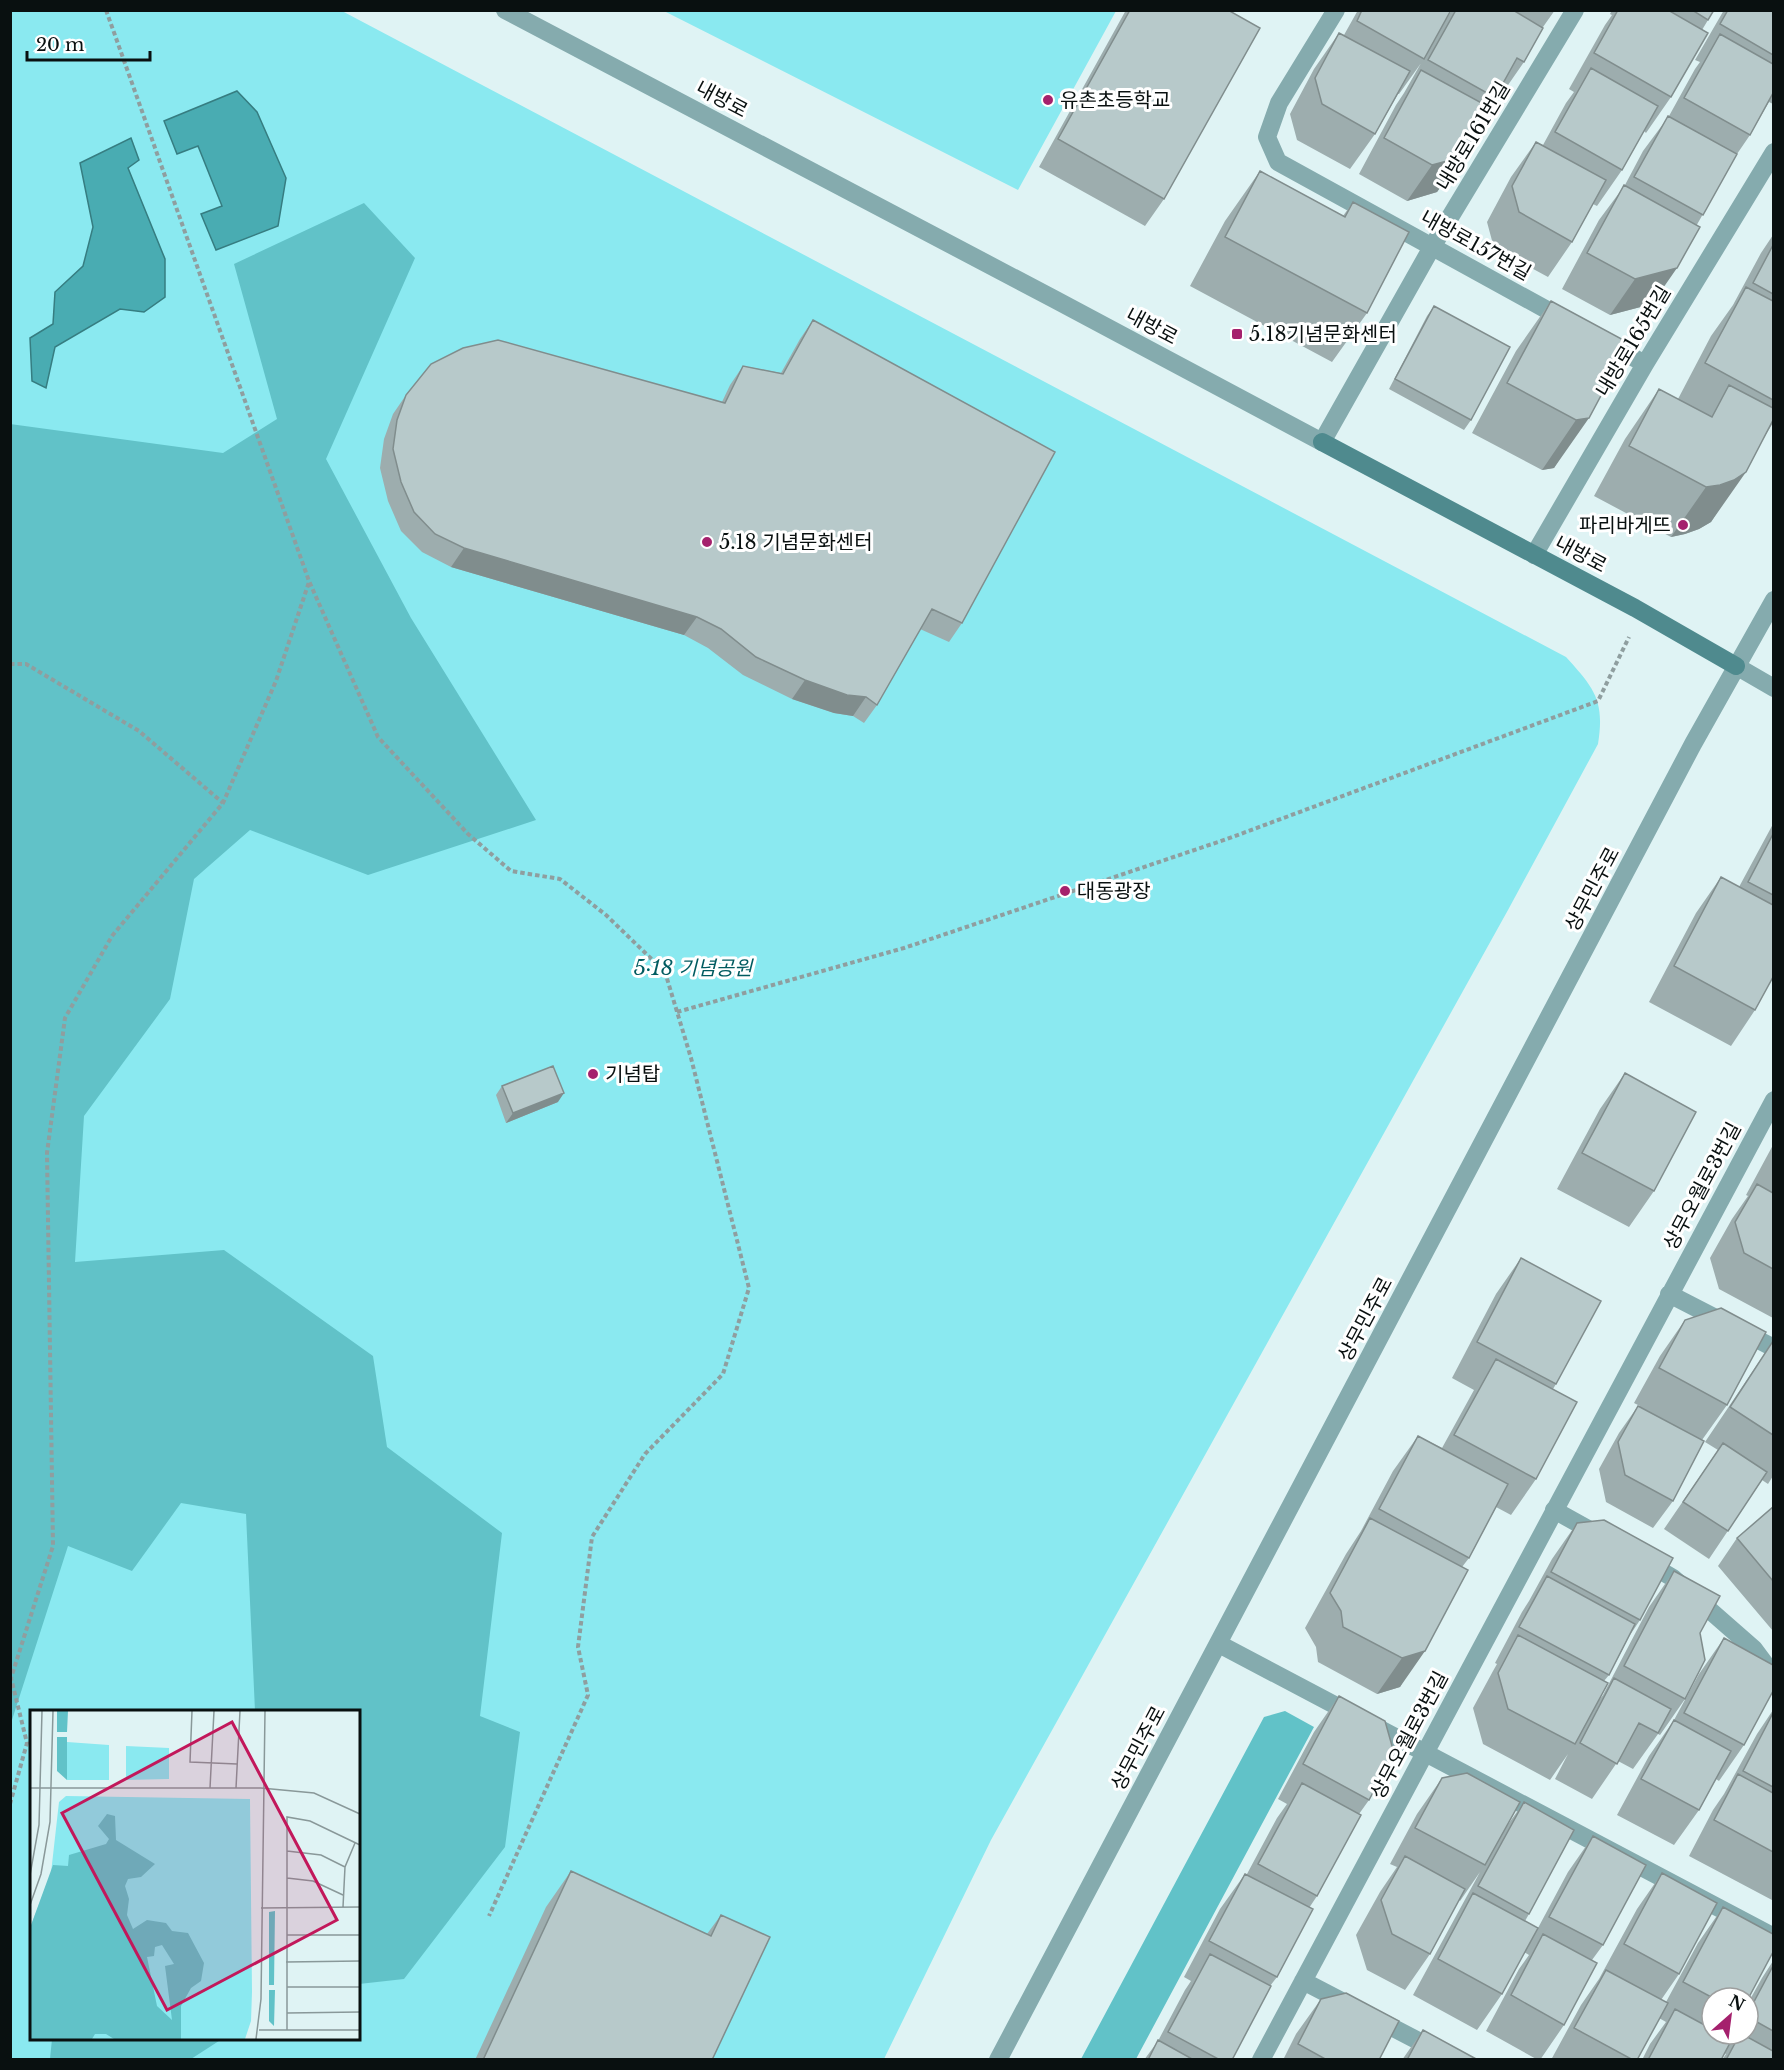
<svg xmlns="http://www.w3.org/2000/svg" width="1784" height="2070" font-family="'Libre Baskerville','Noto Sans KR',serif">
  <rect width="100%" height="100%" fill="#dff3f4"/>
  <path fill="#8ae9f0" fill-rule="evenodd" d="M11 11H342L1566 657C1594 688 1605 700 1598 744L1508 910 991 1840 884 2059 11 2060ZM32 1712H358V2038H32Z
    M664 11 1116 10V11L1018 190Z"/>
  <path fill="#61c2c8" d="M364 203 415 258 326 459 411 618 536 820 368 875 250 830 194 879 170 999 84 1116 75 1262 224 1250 373 1356 387 1447 502 1533 480 1716 520 1732 505 1847 404 1979 359 1984 358 1712 255 1711 246 1514 181 1503 132 1571 68 1546 11 1723 10 424 223 453 277 419 234 264Z
    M1285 1711 1314 1727 1136 2059H1081L1264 1717Z
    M52 2039V2038L222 2039 191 2059H50Z"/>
  <path fill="#49acb2" stroke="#367d81" stroke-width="1.5" d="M237 91 257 112 286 178 278 226 216 250 201 214 222 206 198 146 177 154 164 121Z
    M131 138 139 160 128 168 165 259V297L144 312 120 309 55 347 46 388 32 381 30 338 53 324 55 292 83 266 93 227 80 163Z"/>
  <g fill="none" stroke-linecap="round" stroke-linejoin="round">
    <path stroke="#8f9e9f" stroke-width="4" stroke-dasharray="4.5 3" stroke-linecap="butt" d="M106 10 309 581 378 737 468 834 511 871 560 879 606 915 665 972 691 1058 749 1288 723 1374 645 1454 592 1537 578 1647 588 1695 489 1916
      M10 664H26L139 731 223 803
      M677 1012 904 948 1227 839 1598 701 1629 637
      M10 1804 27 1743 11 1678 53 1546 47 1153 65 1018 112 936 223 803 276 681 309 582"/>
    <path stroke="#85abae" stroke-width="18" d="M1336 10 1279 103 1267 137 1278 162 1567 321
      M1602 340 1645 364
      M1322 442 1432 247 1575 10
      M1534 555 1645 364 1774 152
      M1669 1294 1774 1348
      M1554 1510 1597 1534
      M1644 1561 1673 1578 1754 1649 1774 1676
      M1219 1644 1774 1937
      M1303 1981 1455 2060
      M998 2060 1693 744 1774 600
      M1261 2060 1774 1100"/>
    <path stroke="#85abae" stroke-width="18" d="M505 10 1054 299 1322 442
      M1736 666 1774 688"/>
    <path stroke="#4f8a8e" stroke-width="18" d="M1322 442 1635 608 1736 666"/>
  </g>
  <path fill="#9dadae" d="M1126 10H1228L1164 199 1145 226 1039 167Z
    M1358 10H1451L1424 59 1399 94H1398L1375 134 1350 169 1297 140 1290 114 1314 69 1339 33 1344 35Z
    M1452 10H1555L1543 27 1524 62 1499 98 1495 95 1487 106 1462 157 1437 192 1407 201 1359 174 1396 105 1404 93 1445 21Z
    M1612 10H1714L1702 30 1671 97 1646 133 1644 131 1622 170 1597 206 1593 204 1572 242 1548 277 1494 248 1487 222 1511 177 1536 142 1543 145 1566 103 1574 92 1569 89 1605 25 1612 15 1610 14Z
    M1724 10H1773V104L1769 102 1750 135 1737 154 1652 304 1610 315 1562 289 1599 220 1625 185 1643 151 1669 116 1695 69 1700 62 1695 60Z
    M1260 171 1343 216 1353 202 1367 313 1332 362 1190 286 1225 221Z
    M1773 235V423L1711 522 1699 529 1685 534 1671 537 1594 496 1625 439 1659 389 1678 399 1711 336 1733 305 1761 253Z
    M1551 301 1629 343 1554 468 1542 470 1472 433 1516 351Z
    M1434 306 1471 420 1464 430 1389 389 1427 316Z
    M813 320 962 623 949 642 920 629 877 705 864 723 853 716 834 713 792 699 743 675 708 648 684 635 451 567 422 552 401 531 388 501 380 468 384 439 393 414 406 395 722 402 730 385 743 366 781 373 800 339Z
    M1773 824V977L1755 1010 1731 1046 1649 1002 1696 913 1721 877 1739 887Z
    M1625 1073 1654 1191 1629 1227 1557 1189 1600 1109Z
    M502 1086 558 1102 506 1123 496 1095Z
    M1773 1145V1318L1719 1289 1710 1258 1732 1219 1748 1196 1746 1195Z
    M1521 1258 1556 1384 1553 1389 1536 1479 1511 1515 1496 1507 1469 1558 1462 1567 1400 1687 1377 1694 1318 1662 1316 1647 1305 1628 1346 1554 1361 1531 1393 1471 1418 1436 1442 1448 1474 1390 1452 1378 1496 1294Z
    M1685 1320 1727 1405 1702 1440 1673 1501 1653 1528 1606 1502 1599 1469 1619 1433 1638 1406H1640L1634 1403 1660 1356Z
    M1773 1341V1476L1768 1484 1762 1480 1709 1559 1664 1529 1718 1450 1705 1442Z
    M1773 1507V1631L1718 1566 1737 1538Z
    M1577 1523 1640 1620 1630 1635 1609 1675 1604 1681 1596 1704 1603 1695 1649 1607 1674 1571 1700 1633 1685 1699 1660 1735 1658 1734 1633 1769 1618 1761 1592 1799 1555 1779 1568 1754 1550 1780 1483 1744 1473 1708 1493 1671 1497 1664 1495 1663 1522 1612 1529 1601 1552 1559Z
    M1724 1638 1744 1745 1719 1781 1716 1779 1699 1810 1674 1845 1617 1815 1649 1756 1674 1720 1699 1674Z
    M1339 1696 1369 1800 1359 1814 1317 1896 1309 1908 1277 1977 1270 1986 1232 2060H1144L1158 2041 1185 1990 1191 1981 1184 1977 1220 1909 1245 1874H1247L1277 1818 1287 1804 1278 1799 1314 1732Z
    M1773 1710V1899L1772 1900 1689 1856 1713 1810 1724 1794 1757 1734Z
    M1442 1778 1504 1830 1524 1802 1529 1914 1525 1921 1538 1928 1568 1872 1593 1836 1603 1945 1592 1960 1564 2025 1540 2060H1538L1486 2031 1519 1969 1529 1955 1524 1952 1502 1994 1477 2030 1413 1995 1480 1872 1460 1901 1459 1900 1430 1954 1405 1990 1367 1970 1356 1935 1380 1892 1397 1867 1390 1864 1417 1814Z
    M571 1871 707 1934 721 1915 712 2060H475L546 1907Z
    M1662 1873 1679 1974 1661 2000 1666 2002 1698 1943 1723 1907 1712 1998V2034H1726L1725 2036 1729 2038 1731 2034H1748V2003L1762 1978 1773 1961V2060H1722L1726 2054 1724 2053 1721 2060H1642L1650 2044 1666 2022 1659 2018 1637 2060H1551L1581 2005 1599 1979 1637 1909Z
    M1321 1999 1379 2060H1283L1296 2034Z
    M1423 2030 1478 2060H1402Z"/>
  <path fill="#808d8d" d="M1462 157 1437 192 1407 201 1432 165Z
    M1677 268 1652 304 1610 315 1635 279Z
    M1589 418 1554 468 1542 470 1576 420Z
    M1746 472 1711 522 1699 529 1685 534 1671 537 1706 487Z
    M464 548 697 617 684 635 451 567Z
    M805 680 866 697 853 716 834 713 792 699Z
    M564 1093 558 1102 506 1123 513 1113Z
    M1425 1651 1400 1687 1377 1694 1402 1658Z"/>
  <path fill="#b7c9ca" stroke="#808d8d" stroke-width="1.5" d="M1130 10H1228L1260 28 1164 199 1058 139Z
    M1362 10H1451L1424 59 1357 21Z
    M1456 10H1513L1543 28 1524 62 1517 58 1502 85 1494 81 1487 93 1428 60Z
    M1618 10H1668L1708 33 1671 97 1594 53Z
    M1692 10H1714L1708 20Z
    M1728 10H1773V55L1720 24Z
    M1339 33 1410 71 1375 134 1322 104 1315 78Z
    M1720 34 1773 64V93L1750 135 1684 98Z
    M1591 68 1658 106 1622 170 1555 132Z
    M1421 70 1489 107 1462 157 1432 165 1384 138Z
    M1668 116 1737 154 1703 215 1634 177Z
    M1536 142 1606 180 1572 242 1519 212 1512 186Z
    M1260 171 1345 217 1353 202 1409 232 1367 313 1225 237Z
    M1624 185 1700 227 1677 268 1635 279 1587 253Z
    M1773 245V294L1753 283Z
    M1746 287 1773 301V400L1705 363Z
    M1551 301 1629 343 1589 418 1576 420 1507 383Z
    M1434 306 1510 347 1471 420 1395 379Z
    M813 320 1055 452 962 623 932 609 877 705 866 697 847 695 805 680 756 657 721 629 697 617 464 548 435 534 414 512 401 482 393 449 397 420 406 395 431 364 463 348 498 340 725 403 743 366 783 374Z
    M1729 385 1773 408V420L1746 472 1734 480 1720 485 1706 487 1629 446 1659 389 1712 417Z
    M1773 834V895L1748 882Z
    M1721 877 1773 905V977L1755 1010 1674 966Z
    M553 1066 564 1093 513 1113 502 1086Z
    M1625 1073 1696 1112 1654 1191 1582 1153Z
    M1757 1184 1773 1193V1269L1744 1253 1735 1222Z
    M1521 1258 1601 1301 1556 1384 1477 1342Z
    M1721 1308 1766 1332 1727 1405 1659 1368 1685 1320Z
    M1773 1341V1435L1730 1407Z
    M1496 1359 1577 1402 1536 1479 1454 1435Z
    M1638 1406 1704 1441 1673 1501 1625 1475 1618 1442Z
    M1418 1436 1508 1484 1469 1558 1379 1509Z
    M1723 1443 1767 1472 1728 1531 1683 1502Z
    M1773 1507V1581L1737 1538Z
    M1370 1518 1468 1570 1425 1651 1402 1658 1343 1627 1341 1611 1330 1593Z
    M1604 1520 1673 1558 1640 1620 1551 1572 1577 1523Z
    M1674 1571 1720 1596 1700 1633 1705 1660 1685 1699 1624 1666Z
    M1547 1576 1635 1624 1609 1675 1519 1627Z
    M1518 1635 1608 1683 1575 1744 1508 1709 1498 1673Z
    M1724 1638 1773 1665V1691L1744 1745 1684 1713Z
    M1614 1678 1671 1709 1658 1733 1639 1723 1617 1764 1580 1743Z
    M1339 1696 1385 1721 1394 1753 1369 1800 1303 1764Z
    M1773 1713V1787L1743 1771Z
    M1674 1720 1731 1751 1699 1810 1641 1779Z
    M1467 1773 1520 1802 1485 1865 1415 1828 1442 1778Z
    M1738 1774 1773 1793V1852L1714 1820Z
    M1302 1783 1361 1815 1317 1896 1258 1864Z
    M1524 1802 1574 1830 1529 1914 1478 1886Z
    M1593 1836 1646 1865 1603 1945 1549 1917Z
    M1405 1856 1465 1889 1430 1954 1392 1934 1381 1900Z
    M571 1871 711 1936 721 1915 770 1937 712 2060H483Z
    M1662 1873 1717 1903 1679 1974 1624 1944Z
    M1245 1874 1313 1909 1277 1977 1209 1941Z
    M1473 1893 1538 1928 1502 1994 1438 1959Z
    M1723 1907 1773 1934V1952L1748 1999V1998H1713L1683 1982Z
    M1543 1934 1597 1963 1564 2025 1511 1995Z
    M1210 1954 1271 1986 1232 2060H1220L1168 2032Z
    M1773 1966V2031L1748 2017V2013Z
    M1606 1970 1668 2003 1637 2060H1633L1574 2028Z
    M1346 1993 1399 2021 1379 2060H1327L1298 2044 1321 1999Z
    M1675 2009 1712 2029V2034H1722L1732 2039 1721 2060H1648Z
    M1423 2030 1478 2060H1407Z
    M1740 2034H1742L1773 2051V2060H1726Z
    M1158 2040 1194 2060H1148Z"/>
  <g fill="#a5216d" stroke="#fff" stroke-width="2">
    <circle cx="1048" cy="100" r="6"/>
    <rect x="1231" y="328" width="12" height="12" rx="3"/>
    <circle cx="1683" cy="525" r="6"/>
    <circle cx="707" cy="542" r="6"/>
    <circle cx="1065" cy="891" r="6"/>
    <circle cx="593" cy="1074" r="6"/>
  </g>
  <g text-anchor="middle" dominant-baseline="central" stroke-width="6" stroke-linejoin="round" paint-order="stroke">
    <g font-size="20" fill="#091010" stroke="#fff">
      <text transform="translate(722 99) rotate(28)">내방로</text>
      <text transform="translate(1473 136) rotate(-59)">내방로161번길</text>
      <text transform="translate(1476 245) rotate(29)">내방로157번길</text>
      <text transform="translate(1152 326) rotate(28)">내방로</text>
      <text transform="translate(1633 341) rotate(-59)">내방로165번길</text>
      <text transform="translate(1581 554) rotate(28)">내방로</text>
      <text transform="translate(1592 889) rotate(-62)">상무민주로</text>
      <text transform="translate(1702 1186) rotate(-62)">상무오월로3번길</text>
      <text transform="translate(1365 1319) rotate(-62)">상무민주로</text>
      <text transform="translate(1409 1735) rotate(-62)">상무오월로3번길</text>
      <text transform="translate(1138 1748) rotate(-62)">상무민주로</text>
    </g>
    <g font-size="20" fill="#091010" stroke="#fff" text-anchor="start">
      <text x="1060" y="100">유촌초등학교</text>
      <text x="1249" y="334">5.18기념문화센터</text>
      <text x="1671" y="525" text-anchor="end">파리바게뜨</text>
      <text x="719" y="542">5.18 기념문화센터</text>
      <text x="1077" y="891">대동광장</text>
      <text x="605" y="1074">기념탑</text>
    </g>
    <g font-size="20" font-style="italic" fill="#005b60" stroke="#fff">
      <text x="693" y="968">5·18 기념공원</text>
    </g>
  </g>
  <g transform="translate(30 1710)">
    <rect width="330" height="330" fill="#dff3f4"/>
    <path d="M37 32 79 35V70H37ZM96 36 139 38V69L96 70ZM36 86 220 89 222 282 221 311 215 329H0V218L21 163 29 92Z" fill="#8ae9f0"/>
    <path d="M27 1H38L37 22H27ZM27 27H37V70L27 61ZM77 104 85 106 86 130 125 154 111 167 98 169 95 176 99 189 97 205 103 219 117 210 136 213 142 221 158 223 174 253 171 271 161 278 151 296V329H84L76 324H65L62 329H0V218L23 155 38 156 39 145 76 134 79 129 68 116ZM132 235 144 254 135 256 142 310 127 296 117 247 124 246 125 237ZM245 201 244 275H239V202ZM239 280H245L244 316 239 311Z" fill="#61c2c8" fill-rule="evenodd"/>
    <path fill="none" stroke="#899899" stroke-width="1.5" d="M162 1 160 52 207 54M0 78H180L184 1M180 78H231M206 78 210 1M231 78 284 83 330 104M257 141 291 145 315 157M0 165 9 115 12 1M257 168 283 171 313 185M0 195 11 164 20 112 23 1M313 197 315 157 325 133M231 198 330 197M257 225H330M256 252 330 251M257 277H330M257 303 330 302M229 320H330M257 320V107L280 111 330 135M226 329 231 289 235 1"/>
    <path fill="#c2185b" fill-opacity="0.15" stroke="#c2185b" stroke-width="3" d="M202 12 307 210 137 300 32 103Z"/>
    <rect width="330" height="330" fill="none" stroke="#091010" stroke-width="3"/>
  </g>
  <rect width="1784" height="2070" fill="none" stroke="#091010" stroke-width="24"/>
  <g transform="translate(1730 2016) rotate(28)"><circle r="28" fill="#ffffff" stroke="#9d9f9f" stroke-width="1.5"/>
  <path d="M0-4.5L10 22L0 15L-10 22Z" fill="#a5216d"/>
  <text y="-9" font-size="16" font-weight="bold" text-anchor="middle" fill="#091010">N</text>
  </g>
  <path d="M27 51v9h123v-9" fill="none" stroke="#091010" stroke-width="3"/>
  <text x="36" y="51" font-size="18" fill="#091010" stroke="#ffffff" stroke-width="4.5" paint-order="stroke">20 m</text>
</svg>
